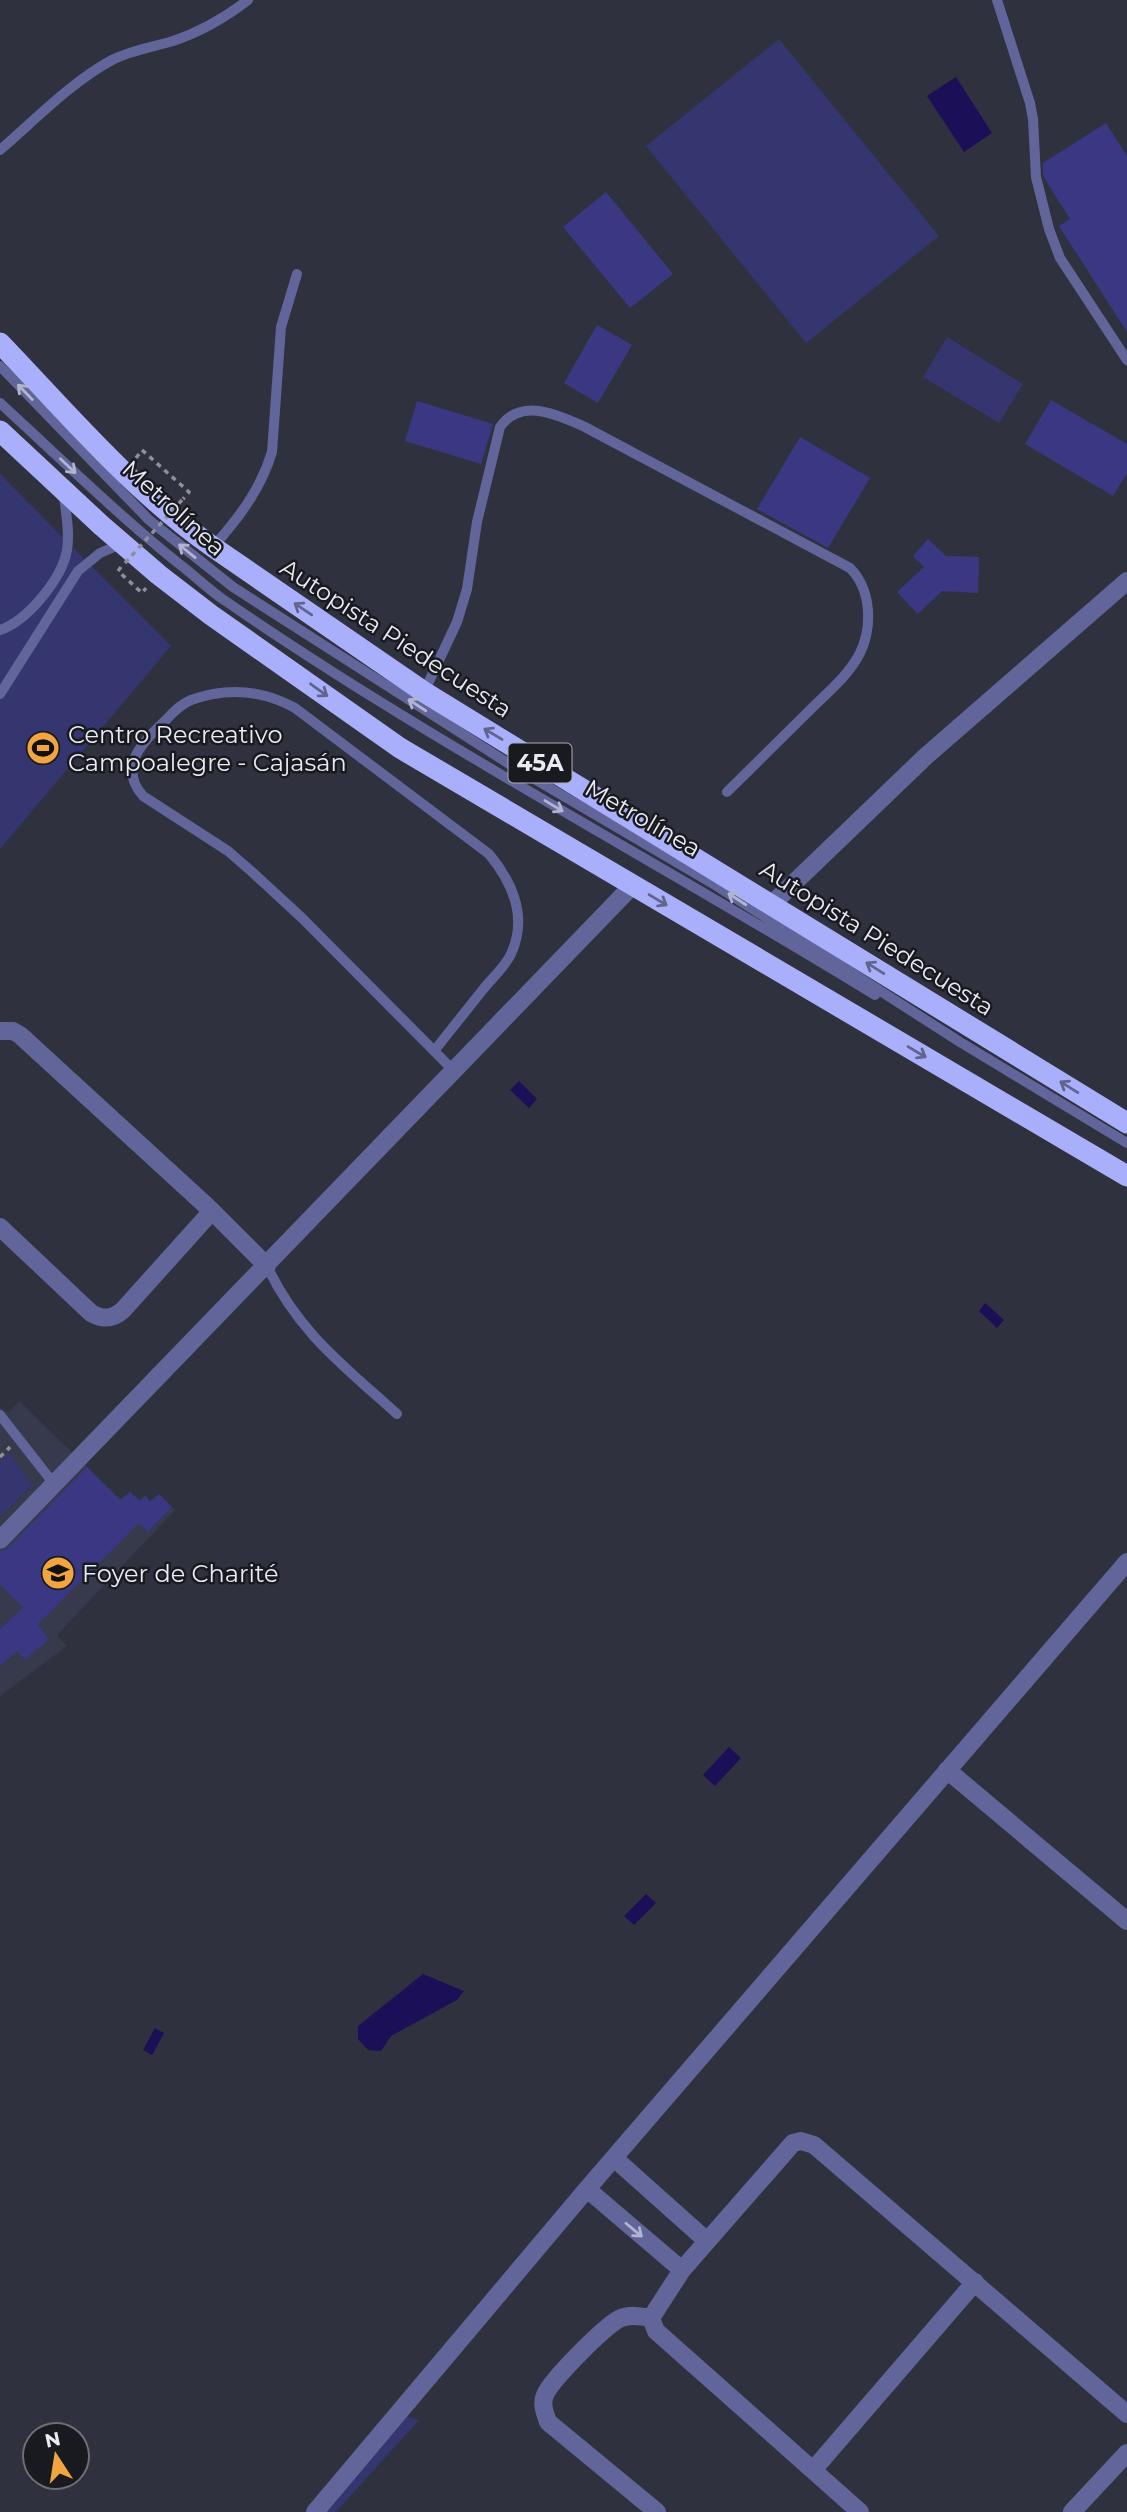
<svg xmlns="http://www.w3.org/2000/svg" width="1127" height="2512" font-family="Montserrat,sans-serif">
  <rect width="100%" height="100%" fill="#30313f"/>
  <path fill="#37394d" d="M19 1401 120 1499 130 1492 140 1501 145 1495 150 1501 159 1494 175 1510 57 1635 67 1646 0 1696V1407L8 1413Z"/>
  <path fill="#353570" d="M779 39 939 236 806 343 646 146Z
    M947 337 1023 384 999 423 923 377Z
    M0 474 171 646 0 849Z
    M9 1453 32 1485 0 1517V1461Z
    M401 2415 419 2420 336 2512H315Z"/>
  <path fill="#1b0f58" d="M956 77 992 133 964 152 927 96Z
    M519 1081 537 1099 529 1108 510 1090Z
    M985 1303 1004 1320 997 1328 979 1311Z
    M729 1747 741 1758 715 1786 703 1775Z
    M646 1894 656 1903 634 1925 624 1916Z
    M423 1974 464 1991 457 2000 391 2036 381 2051 368 2050 358 2039V2026Z
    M155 2028 164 2033 152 2055 143 2050Z"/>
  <path fill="#3a3882" d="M1106 123 1127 156V332L1059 226 1070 219 1043 176V163Z
    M606 192 673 274 630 308 563 227Z
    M597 325 632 345 598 403 564 383Z
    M1051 400 1127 444V473L1113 496 1025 444Z
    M417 401 493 424 481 464 405 441Z
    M800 437 870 478 828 548 757 509Z
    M928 539 946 556 979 557 978 593 942 591 918 614 897 592 924 567 913 556Z
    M87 1467 120 1500 130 1492 140 1501 145 1495 150 1502 159 1494 172 1507 148 1532 139 1523 38 1624 48 1639 40 1648 38 1647 25 1660 17 1651 0 1666V1629L23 1607 0 1585V1551L8 1548Z"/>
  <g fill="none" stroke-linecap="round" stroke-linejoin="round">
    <path stroke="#8e8f9b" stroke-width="3.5" stroke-dasharray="5 5" stroke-linecap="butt" d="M136 458 142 450 189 492 183 499
      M121 567 118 571 142 593 146 588
      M0 1457 10 1447"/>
    <path stroke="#616599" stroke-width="10" d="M997 0 1030 103 1033 119 1036 177 1049 229 1060 258 1127 360
      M0 150C36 119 70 83 112 60 131 50 153 47 173 41 200 32 226 17 248 0
      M0 366 149 520 233 587 514 767 715 885 960 1042 1127 1143
      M0 403C59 457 116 513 178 563 194 575 208 589 224 600 433 744 659 862 875 995
      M213 547C238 519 261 489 272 452L281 327 297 274
      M0 630C27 621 62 579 67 550 70 532 66 514 64 496
      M424 692 457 622 467 589 477 522 500 427C521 397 557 415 583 426L850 568C871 589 873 626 860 653 849 675 828 692 811 709 783 737 755 764 727 792
      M0 694 78 571 100 553 121 544
      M434 1051C450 1031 466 1011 481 992 490 980 505 967 511 954 528 917 513 883 489 854L295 708C262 690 227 687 191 700 181 704 173 712 166 720 143 741 117 767 143 796L228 851 251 871 302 918 454 1071
      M267 1266C298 1332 344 1366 397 1414
      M0 1415 54 1484"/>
    <path stroke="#616599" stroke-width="18" d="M772 904 925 757 1127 581
      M0 1031H13L20 1035 212 1211 267 1266
      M0 1227 91 1313C103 1320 113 1319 123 1310L212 1211
      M0 1540 633 885
      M947 1770 1127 1921
      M614 2158 707 2241
      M587 2189 682 2270
      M651 2318C641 2316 629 2314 619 2319 604 2327 551 2380 545 2395 541 2404 545 2413 548 2422L657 2512
      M813 2470 975 2282
      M315 2512 587 2189 1127 1562
      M860 2512 656 2331 651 2318 682 2270 793 2143 801 2141 814 2145 1127 2414
      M1072 2512 1127 2453"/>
    <path stroke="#a9affb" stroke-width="21" d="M0 343C68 414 132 490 213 547L424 692 1127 1123
      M0 431 102 526 159 575 211 615 400 748 1127 1176"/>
    <path stroke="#8e8f9b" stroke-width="3.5" stroke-dasharray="5 5" stroke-linecap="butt" d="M125 563 182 500"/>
  </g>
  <defs><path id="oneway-shaft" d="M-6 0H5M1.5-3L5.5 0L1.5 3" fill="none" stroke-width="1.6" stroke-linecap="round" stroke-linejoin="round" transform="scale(1.75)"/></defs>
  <g stroke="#b3b5d0">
    <use href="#oneway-shaft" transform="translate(25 392) rotate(-134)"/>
    <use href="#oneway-shaft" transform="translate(68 466) rotate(43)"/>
    <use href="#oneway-shaft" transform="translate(187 551) rotate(-141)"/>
    <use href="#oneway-shaft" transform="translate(417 705) rotate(-147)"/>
    <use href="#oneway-shaft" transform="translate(554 806) rotate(31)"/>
    <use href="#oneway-shaft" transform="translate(737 899) rotate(-147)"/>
    <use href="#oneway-shaft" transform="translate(634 2230) rotate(40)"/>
  </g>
  <g stroke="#61648e">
    <use href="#oneway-shaft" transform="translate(303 609) rotate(-146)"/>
    <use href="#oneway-shaft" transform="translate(319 690) rotate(36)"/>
    <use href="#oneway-shaft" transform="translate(493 734) rotate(-149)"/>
    <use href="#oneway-shaft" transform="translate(658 900) rotate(31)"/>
    <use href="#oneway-shaft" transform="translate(875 968) rotate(-148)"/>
    <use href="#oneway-shaft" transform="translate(917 1052) rotate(31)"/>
    <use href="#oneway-shaft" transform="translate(1069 1087) rotate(-148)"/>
  </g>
  <defs>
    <symbol id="stadium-disc" viewBox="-11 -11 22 22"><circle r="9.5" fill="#f1a540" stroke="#191a20"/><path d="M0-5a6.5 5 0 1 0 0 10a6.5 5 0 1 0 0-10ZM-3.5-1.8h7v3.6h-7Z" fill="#111"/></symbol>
    <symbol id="university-disc" viewBox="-11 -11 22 22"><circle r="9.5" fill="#f1a540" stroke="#191a20"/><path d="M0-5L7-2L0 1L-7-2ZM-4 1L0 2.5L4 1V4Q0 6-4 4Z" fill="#111"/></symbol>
  </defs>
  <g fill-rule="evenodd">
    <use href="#stadium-disc" x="24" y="729" width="38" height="38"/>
    <use href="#university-disc" x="39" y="1554" width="38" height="38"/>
  </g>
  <g text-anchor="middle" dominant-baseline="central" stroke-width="5" stroke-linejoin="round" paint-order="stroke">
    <rect fill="#191a20" stroke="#abacb4" stroke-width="2" x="508.5" y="743.5" width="63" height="39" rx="5"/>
    <g font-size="23" font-weight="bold" fill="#e9eaf4">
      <text x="540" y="763">45A</text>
    </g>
    <g font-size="24" fill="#e9eaf4" stroke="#191a20">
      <text transform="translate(174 508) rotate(42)">Metrolínea</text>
      <text transform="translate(396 638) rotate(33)">Autopista Piedecuesta</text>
      <text transform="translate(643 818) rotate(30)">Metrolínea</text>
      <text transform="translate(877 938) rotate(32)">Autopista Piedecuesta</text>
    </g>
    <g font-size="24" fill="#e9eaf4" stroke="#191a20" text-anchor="start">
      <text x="68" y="734">Centro Recreativo<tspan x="68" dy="28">Campoalegre - Cajasán</tspan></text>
      <text x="82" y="1573">Foyer de Charité</text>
    </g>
  </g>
  <g transform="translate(56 2456) rotate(348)"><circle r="33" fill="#191a20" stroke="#6c6d75" stroke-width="2"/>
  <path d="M0-5L12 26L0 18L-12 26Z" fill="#f1a540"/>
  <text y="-10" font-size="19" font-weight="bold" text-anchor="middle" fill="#e9eaf4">N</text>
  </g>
</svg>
